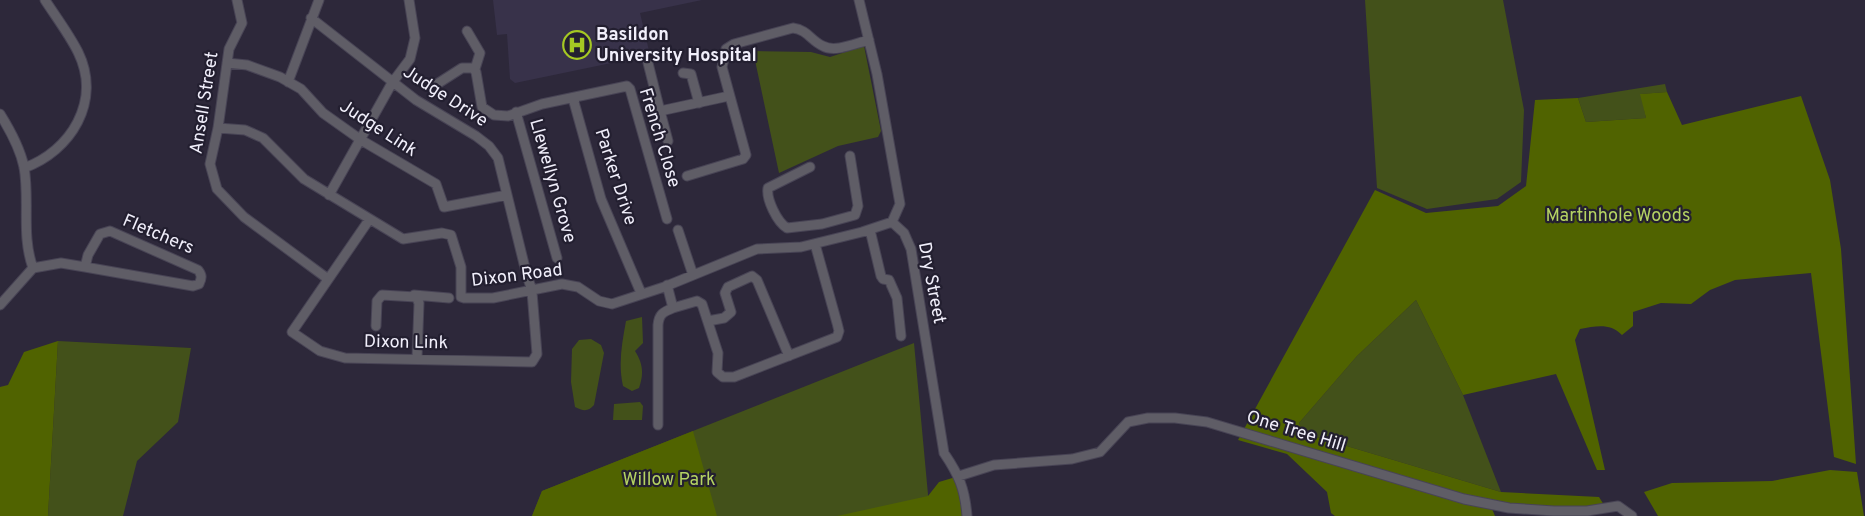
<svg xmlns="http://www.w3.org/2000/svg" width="1865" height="516" font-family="Overpass,sans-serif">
  <rect width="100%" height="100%" fill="#2d283a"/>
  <path fill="#38324a" d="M493 0H702L640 13 650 55 515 83 510 79 507 34 497 35Z"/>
  <path fill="#43511a" d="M1365 0H1503L1524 110 1521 182 1497 199 1427 209 1377 188Z
    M864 46 881 131 878 137 838 146 779 173 753 51 811 52 830 57Z
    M1665 84 1667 92 1641 94 1646 118 1586 122 1578 98Z
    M1416 300 1463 395 1501 492 1303 433 1299 423 1357 356Z
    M642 317 643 343 635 351C643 364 644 373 639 388L632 391 623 386C618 364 622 343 626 321Z
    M591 339 601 345 604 353 594 405C588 412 583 411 575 407L571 382 572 349 579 340Z
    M58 341 191 348 178 422 137 461 123 516H48Z
    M914 343 930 516H532L542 491Z
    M640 402 643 406 642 420H613L614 404Z"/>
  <path fill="#506300" d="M1667 92 1682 125 1801 96 1830 180 1841 249 1856 464 1834 457 1811 273 1735 280 1710 290 1691 304 1661 303 1633 312V326L1622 335C1610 323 1597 326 1580 329L1575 340 1605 470H1597L1556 374 1463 395 1416 300 1357 356 1299 423 1303 433 1501 492 1599 497 1609 513 1490 504 1495 516H1335L1331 513 1327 492 1287 454 1238 440 1375 190 1426 213 1498 206 1526 186 1535 100 1578 98 1586 122 1646 118 1640 94Z
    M58 341 48 516H0V387L8 385 24 352Z
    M693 431 717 516H532L542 491Z
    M1830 470 1857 472 1864 516H1658L1644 492 1672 483 1772 481Z
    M959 476 967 516H837L928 496 939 482Z"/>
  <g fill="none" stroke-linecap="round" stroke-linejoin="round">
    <defs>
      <path id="minor" d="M237 0 242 23 229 49 218 128 210 164 217 189 244 217 328 279
        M859 0 877 74 900 204 892 222 904 233 911 249 944 453C959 475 965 489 967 516
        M311 18 416 100 476 136 489 146 498 158 527 276 532 290
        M467 31 480 53 475 69
        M227 63 247 65 280 77 301 89 323 113 361 140 436 184 444 207 507 195
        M648 63 660 111 729 96
        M683 73 691 74 699 103
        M288 82 319 0
        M437 84 462 68H473L476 72 482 107 494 115 508 116 542 104 627 86 630 89 667 219
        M576 97 574 102 601 199 641 293
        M660 111 668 141
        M516 112 557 258
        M0 114C10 130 20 148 24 167 30 201 21 235 33 268L0 305
        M218 128 245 130 263 138 304 179 403 239 442 233 451 235 461 267V297L464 298H493L562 284 578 287 599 301 612 304 664 287 757 249 801 247 862 232 892 222
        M810 167 768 188C766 199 777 222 787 228L822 224 855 215 858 206 850 156
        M24 168C71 151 102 101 78 52 69 34 56 17 45 0
        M687 176 743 159 746 155 722 67 726 49 734 44 793 28C808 30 811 41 823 46 835 53 856 43 869 40
        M329 195 392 83 410 59 415 38 409 0
        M369 220 292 332 320 351 345 358 532 362 537 354 532 292
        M678 230 693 275
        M870 230 881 276 883 279 889 280 897 298 901 336
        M33 268 61 263 85 267 88 255 100 234 110 231 198 270C202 275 202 278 199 284L193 286 85 267
        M667 285 673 308 697 301 702 304 718 353 717 372 723 377H734L837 337 839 331 837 323 815 244
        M414 295 449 298
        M708 321 724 318 731 312 725 293 728 287 752 276 757 280 789 356
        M376 326 377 301 382 295 416 297 419 303 417 358
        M658 425V325C659 314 663 312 673 308
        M959 476 994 465 1072 459 1100 452 1128 422 1148 418H1175L1207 422 1464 499 1509 508 1554 511H1587L1618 506 1632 516"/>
    </defs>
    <use href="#minor" stroke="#484455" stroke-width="11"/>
    <use href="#minor" stroke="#5f5d66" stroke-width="9"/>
  </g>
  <defs>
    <symbol id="hospital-ring" viewBox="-11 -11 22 22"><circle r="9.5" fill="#231f30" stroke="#a5c823" stroke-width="1.5"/><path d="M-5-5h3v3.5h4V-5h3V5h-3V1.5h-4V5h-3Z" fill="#a5c823"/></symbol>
  </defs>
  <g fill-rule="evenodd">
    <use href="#hospital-ring" x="561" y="29" width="32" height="32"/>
  </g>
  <g text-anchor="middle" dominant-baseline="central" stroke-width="4.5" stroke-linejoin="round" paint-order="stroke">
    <g font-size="18" font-weight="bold" fill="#f1effb" stroke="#231f30" text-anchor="start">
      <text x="596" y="35">Basildon<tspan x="596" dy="21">University Hospital</tspan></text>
    </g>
    <g font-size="18" fill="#f1effb" stroke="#231f30">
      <text transform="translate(445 97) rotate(33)">Judge Drive</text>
      <text transform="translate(205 103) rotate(-81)">Ansell Street</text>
      <text transform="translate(378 129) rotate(33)">Judge Link</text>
      <text transform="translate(659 138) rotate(73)">French Close</text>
      <text transform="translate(615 177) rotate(72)">Parker Drive</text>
      <text transform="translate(552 181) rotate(74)">Llewellyn Grove</text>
      <text transform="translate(158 235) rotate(23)">Fletchers</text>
      <text transform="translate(517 276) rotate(-7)">Dixon Road</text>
      <text transform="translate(931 283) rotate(79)">Dry Street</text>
      <text transform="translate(406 343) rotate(1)">Dixon Link</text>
      <text transform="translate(1296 432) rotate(17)">One Tree Hill</text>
    </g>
    <g font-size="18" fill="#b5d363" stroke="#231f30">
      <text x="1618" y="216">Martinhole Woods</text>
      <text x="669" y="480">Willow Park</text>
    </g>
  </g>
</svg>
